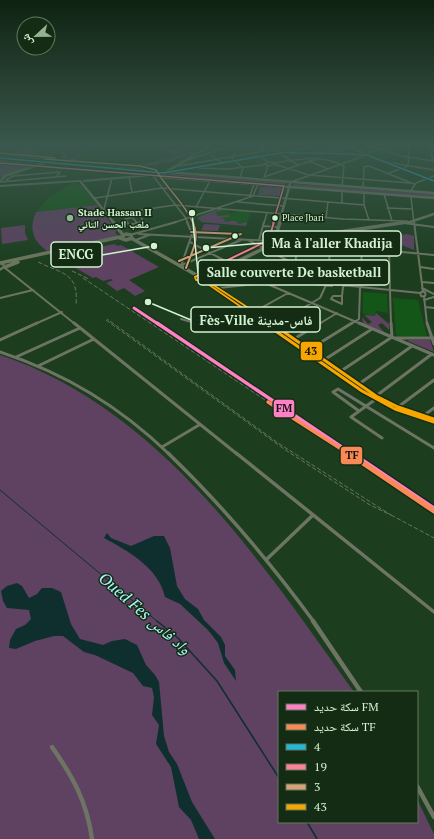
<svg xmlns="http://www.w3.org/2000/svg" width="434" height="839" font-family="'PT Serif','Noto Naskh Arabic',serif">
  <rect width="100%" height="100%" fill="#1c3e1f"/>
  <path fill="#145518" d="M73 183 81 185 97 205 36 212 49 197Z
    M216 209 227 210 230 214 238 211 251 212 246 226 201 222V221L196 217Z
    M231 266 258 280 255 283 220 287 210 281V276Z
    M363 292 387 294 388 313 376 311 375 316 363 314Z
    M393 298 418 300 427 336H399L396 335Z"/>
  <path fill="#5f4162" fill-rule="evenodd" d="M49 145H91L81 154 74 162 49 160H54L50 158 45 160 16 157 21 154 14 153 24 148ZM51 147H60L62 151 78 150 80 153C75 157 66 161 59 160L70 157 62 152V158H53L54 154C48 155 40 155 34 152L35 150C41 149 45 152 50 151L47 148 41 149Z
    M185 145H200L174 155 164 151 173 149 172 148H159L170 146 180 148Z
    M321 145H341L350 149 346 150 347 153H317L313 148Z
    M192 152 198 153 193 155 188 154 171 162 157 163V165L124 168 154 162Z
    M0 160 35 164 36 165 0 178Z
    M168 174H170L286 183 285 186 166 176Z
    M294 184 434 194V198L293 186Z
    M260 187 283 188 281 196 258 195Z
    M97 205 117 231 115 232 118 236 83 244 79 243 64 245 63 247 47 251C32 240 29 228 36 212Z
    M218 209 224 210 215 212 218 216 229 215V217L222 218 226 222 230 221H236L239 224 247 222 246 226 201 222V221L197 218Z
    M204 224 220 225 217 233H200Z
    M25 225V233L28 240 2 244 1 228Z
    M407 234 414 236V250L391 241 395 240 394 236Z
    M114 244 118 246 121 245 159 267 129 280 145 291 135 296 124 288 117 291 106 283 113 280 111 279 103 281 96 277 93 278 55 256 74 252 77 253 81 251Z
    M376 313 389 324V330L382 323 378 325 384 332 363 323 362 317 368 324 372 322 364 315 375 316Z
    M409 340H430L434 352 408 341Z
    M0 355C159 408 261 561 354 692H279V822H417V799L434 834V839H0Z"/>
  <path fill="#0f2f2e" d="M107 533 111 538 131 546 154 536H164L170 548 177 586 185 599 198 609 204 620 221 637 225 645V656L235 670 236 681 224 663 218 643 208 630 180 604 165 597C159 568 128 551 104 538Z
    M17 583 22 586 29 598 37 594 42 588H52L61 592 71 624 80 639 103 645 112 641 125 639 137 645 146 665 155 675 159 682 164 736 169 752 177 764 192 802 215 839H199L191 820 179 807 171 767 156 744 159 725 152 715 154 697 152 688 143 686 133 673 95 655 84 652 63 636H54L35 641 16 649 9 648 10 640 16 629 25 625 31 619 29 610 7 608 3 601 1 591 7 586Z"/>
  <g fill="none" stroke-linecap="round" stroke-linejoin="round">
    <path stroke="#0f2f2e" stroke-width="1" d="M25 145H35
      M128 145 144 148 147 146 182 149 192 145
      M0 490 158 622"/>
    <path stroke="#0f2f2e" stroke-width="1.5" d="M157 621 178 638 217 681 279 778
      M307 822 317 839"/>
    <path stroke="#6e7463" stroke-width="1.5" d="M261 145 264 151
      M306 145 316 154
      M369 145 401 156 434 161
      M420 145 434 147
      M430 147 433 161
      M352 148 364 145
      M273 149 298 165
      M289 152 318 145
      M210 154 222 163
      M260 156 268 162
      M231 157 243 168 240 178
      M233 158 235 145
      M188 160 232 145
      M309 161 328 169
      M271 162 276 163 269 166 263 164Z
      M386 162 434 170
      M275 163C299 159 321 154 344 166L342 187
      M274 164 309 175 410 183
      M178 166 299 145
      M195 168 228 169 263 165
      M389 173 408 166 409 145
      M153 176 185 217 188 223
      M129 177 132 192
      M264 177 319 158
      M264 177 268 166
      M6 180 13 176 60 172 56 177
      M1 182 66 176
      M291 182 367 155
      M363 188 364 167 369 166 414 184
      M342 191V203
      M410 192 416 183 434 176
      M364 193V205L369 220
      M384 194 392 221
      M250 196 254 184
      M411 197 414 223
      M95 198 162 188 364 205
      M238 202 284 206
      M196 207 210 181
      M387 208 412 209
      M104 209 112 178
      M108 215 175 205 343 219 404 221
      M140 216H142L141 212
      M132 217 137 223
      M326 218 328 202
      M128 223 125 219 140 216
      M137 223 144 222 140 216
      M173 223 253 196 258 184
      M264 223 267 213
      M404 223H408"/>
    <path stroke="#6e7463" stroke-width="2" d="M127 222 129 225 142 222
      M136 222 140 227
      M414 222 423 292
      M404 223 434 227
      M263 226 278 227
      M139 234 271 241
      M130 235 176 222
      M136 240 149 235
      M248 240 263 248
      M259 240 264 222
      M286 241 434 255
      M190 242 229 263
      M265 249 295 264
      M389 250 390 290
      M182 265 241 240
      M232 265 265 283 361 324
      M181 266 192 234 187 222
      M420 267 434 269
      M5 268 75 324
      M252 276 285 259
      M292 280 299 240
      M308 281 311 263
      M422 282 434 283
      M304 283 332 286
      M342 284 344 266
      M360 286 362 248
      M219 288 292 280 420 293
      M422 288 434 294
      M390 291 391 324
      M420.5 294a2.5 2.5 0 1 1 5 0a2.5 2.5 0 1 1-5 0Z
      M333 296H342V304L331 299Z
      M342 296 343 287
      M424 296 427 324
      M0 298 33 290
      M424 300 434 297
      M425 307 434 308
      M254 312 288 293
      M181 319 198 324 221 322 223 324
      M35 324 62 312
      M255 324 263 321
      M276 324 320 298 326 285 331 245
      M319 324 337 313
      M351 324 359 319 360 288"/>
    <path stroke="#6e7463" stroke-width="3" d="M74 323 237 454
      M195 323H209
      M222 323C236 335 242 329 257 323
      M359 323 434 355
      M427 323 434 344
      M274 325 277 323
      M396 338H434
      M294 339 320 323
      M0 340 37 323
      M310 349 352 323
      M0 352C66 374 119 406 169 454
      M16 357 80 328
      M324 360 372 329
      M38 366 94 339
      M341 371 392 337 391 323
      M359 384 412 346
      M376 396 432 354
      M376 399 351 417 382 438
      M398 407 434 380
      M359 411 333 392 338 389 434 448
      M423 416 434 408
      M162 447 199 425"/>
    <path stroke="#6e7463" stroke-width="3.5" d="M168 453C222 505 270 562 314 622
      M236 453 434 612
      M267 559 313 515"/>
    <path stroke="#6e7463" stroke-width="4.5" d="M313 621 361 692
      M52 747C73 777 87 802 92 839
      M417 786 434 817"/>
    <path stroke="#6c7560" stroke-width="2.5" d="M344 145 364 153
      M367 155 434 181
      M166 172 434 193
      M166 172 211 145
      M160 177 434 198
      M80 181 114 223
      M279 223 290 184
      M400 223 410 222 434 214"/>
    <path stroke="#6c7560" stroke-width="3.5" d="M113 222 123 235
      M126 234 131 235 132 238 126 240 120 238Z
      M131 238 198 276
      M275 239 280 222
      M278 241 407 222
      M0 263 120 237
      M5 267 18 262
      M198 276H204V279L199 280 195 278Z
      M205 277 277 242
      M204 279 273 324"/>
    <path stroke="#6c7560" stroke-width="4" d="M271 323 376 396 398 407 434 419
      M276 330 371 396"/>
    <path fill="#67745b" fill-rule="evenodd" d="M399 145H404L369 153 370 154 369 155 326 154 325 155 286 153 167 173 164 177H153L152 176 84 182 83 181V180L152 174 153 173 154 174V175H164L140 171 45 163V164L6 177 0 183V180L4 175 43 162 0 159V157L140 169 162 173 286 151 321 153 322 152 366 153 367 152Z
      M79 180V181L78 182 0 187V185Z
      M0 262 8 266 0 271V268L3 266 0 264Z"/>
    <path stroke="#687462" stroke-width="1" stroke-dasharray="4.5 2" stroke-linecap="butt" d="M38 262C62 274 79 272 76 305
      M72 271 89 279
      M83 278 268 402
      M106 320 284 449 370 505 391 515 278 443 107 319
      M391 515 434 538"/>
    <defs>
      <path id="bus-1" d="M289 153H323
        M322 153 367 155 434 181
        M0 158 163 173 286 152 298 153"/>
      <path id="bus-2-far1" d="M0 163 284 186 273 223"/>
      <path id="bus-2" d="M203 272 271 239 270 235 274 222"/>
      <path id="bus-3-far1" d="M0 153 55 158
        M44 159 140 166 156 170C167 189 185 203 193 223"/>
      <path id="bus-3" d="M191 232 238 234
        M179 261 241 234
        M186 268C192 251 200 240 193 222"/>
      <path id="bus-4-far1" d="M266 324 202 280H196L195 277 199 275 204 276V279L273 324"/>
      <path id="bus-4" d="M264 323 362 391 395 409 434 422
        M271 323 376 396 398 407 434 419"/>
    </defs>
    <use href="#bus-1" stroke="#142c13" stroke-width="3"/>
    <use href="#bus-2-far1" stroke="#142c13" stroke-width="3"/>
    <use href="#bus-2" stroke="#142c13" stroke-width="4"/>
    <use href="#bus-3-far1" stroke="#142c13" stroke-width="3"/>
    <use href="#bus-3" stroke="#142c13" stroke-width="4"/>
    <use href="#bus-4-far1" stroke="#142c13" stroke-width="4"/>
    <use href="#bus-4" stroke="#142c13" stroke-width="6"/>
    <use href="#bus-1" stroke="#20b9da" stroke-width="1.5"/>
    <use href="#bus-2-far1" stroke="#ff8098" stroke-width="1.5"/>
    <use href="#bus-2" stroke="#ff8098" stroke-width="2"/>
    <use href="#bus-3-far1" stroke="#d9a179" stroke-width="1.5"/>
    <use href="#bus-3" stroke="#d9a179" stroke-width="2"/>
    <use href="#bus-4-far1" stroke="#f7a600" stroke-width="2"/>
    <use href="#bus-4" stroke="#f7a600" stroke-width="3"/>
    <defs>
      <path id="rail-1-far2" d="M134 308 158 324"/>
      <path id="rail-1-far1" d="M157 323 352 454"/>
      <path id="rail-1" d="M351 453 434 509"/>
      <path id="rail-2-far1" d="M268 402 349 454"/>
      <path id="rail-2" d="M348 453 434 511"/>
    </defs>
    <use href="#rail-1-far2" stroke="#142c13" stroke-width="5"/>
    <use href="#rail-1-far1" stroke="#142c13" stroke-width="6"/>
    <use href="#rail-1" stroke="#142c13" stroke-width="8"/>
    <use href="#rail-2-far1" stroke="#142c13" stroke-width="6"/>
    <use href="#rail-2" stroke="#142c13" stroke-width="8"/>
    <use href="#rail-1-far2" stroke="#ff80c5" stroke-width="3"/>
    <use href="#rail-1-far1" stroke="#ff80c5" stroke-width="3.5"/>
    <use href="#rail-1" stroke="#ff80c5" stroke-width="5"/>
    <use href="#rail-2-far1" stroke="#f98a56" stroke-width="3.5"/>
    <use href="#rail-2" stroke="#f98a56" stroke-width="5"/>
  </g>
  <linearGradient id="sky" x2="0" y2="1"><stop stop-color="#0f2211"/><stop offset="0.55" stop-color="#3a584d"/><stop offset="1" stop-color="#3a584d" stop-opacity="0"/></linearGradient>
  <rect width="434" height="263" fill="url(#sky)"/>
  <circle fill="#93b393" stroke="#142c13" stroke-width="1.5" cx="70" cy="218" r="4"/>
  <g fill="#d3f2d2" stroke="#142c13" stroke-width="1.5">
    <circle cx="275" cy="218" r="3.5"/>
    <circle cx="235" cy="236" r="3.5"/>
  </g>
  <g text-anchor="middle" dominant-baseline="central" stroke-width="3" stroke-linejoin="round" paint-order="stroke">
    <g font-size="9" fill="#d3f2d2" stroke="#142c13" text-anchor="start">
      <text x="282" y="218">Place Jbari</text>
    </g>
    <g font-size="10" font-weight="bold" fill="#d3f2d2" stroke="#142c13" text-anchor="start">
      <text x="78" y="212">Stade Hassan II<tspan x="78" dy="12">ملعب الحسن التاني</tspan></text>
    </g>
    <g font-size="16" font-style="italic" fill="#a9f3fa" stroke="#142c13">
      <text transform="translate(145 613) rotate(41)">Oued Fes واد فاس</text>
    </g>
  </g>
  <path fill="none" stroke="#d3f2d2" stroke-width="1.5" d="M206 248L263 243M154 246L102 255M192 213L198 273M148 302L191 320"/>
  <g fill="#d3f2d2" stroke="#142c13" stroke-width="1.5">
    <circle cx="206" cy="248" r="4"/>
    <circle cx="154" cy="246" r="4"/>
    <circle cx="192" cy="213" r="4"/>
    <circle cx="148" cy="302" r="4"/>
  </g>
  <g fill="#142c13" stroke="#d3f2d2" stroke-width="1.5">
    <rect x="263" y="231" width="138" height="25" rx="4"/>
    <rect x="51" y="242" width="51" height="25" rx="4"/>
    <rect x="198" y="260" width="191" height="25" rx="4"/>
    <rect x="191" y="307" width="129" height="25" rx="4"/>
  </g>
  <g font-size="13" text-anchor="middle" font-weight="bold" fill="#d3f2d2">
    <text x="332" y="248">Ma à l'aller Khadija</text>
    <text x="76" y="259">ENCG</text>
    <text x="294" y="277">Salle couverte De basketball</text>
    <text x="256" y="325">Fès-Ville فاس-مدينة</text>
  </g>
  <g stroke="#142c13" stroke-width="1.5">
    <rect x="300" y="341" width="23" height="20" rx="4" fill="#f7a600"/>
    <rect x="273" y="399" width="22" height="19" rx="4" fill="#ff80c5"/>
    <rect x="340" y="446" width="23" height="19" rx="4" fill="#f98a56"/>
  </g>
  <g font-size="11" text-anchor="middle" font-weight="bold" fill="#111">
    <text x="311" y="355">43</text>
    <text x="284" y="412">FM</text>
    <text x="352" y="459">TF</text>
  </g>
  <rect x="278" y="691" width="140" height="132" fill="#142c13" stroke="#607b5f"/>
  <rect x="286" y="704" width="20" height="6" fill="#ff80c5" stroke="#607b5f"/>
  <text x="314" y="711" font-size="12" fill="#d3f2d2">سكة حديد FM</text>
  <rect x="286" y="724" width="20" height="6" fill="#f98a56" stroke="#607b5f"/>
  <text x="314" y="731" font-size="12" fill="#d3f2d2">سكة حديد TF</text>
  <rect x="286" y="744" width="20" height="6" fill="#20b9da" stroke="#607b5f"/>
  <text x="314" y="751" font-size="12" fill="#d3f2d2">4</text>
  <rect x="286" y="764" width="20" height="6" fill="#ff8098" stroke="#607b5f"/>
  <text x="314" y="771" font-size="12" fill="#d3f2d2">19</text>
  <rect x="286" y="784" width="20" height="6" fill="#d9a179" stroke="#607b5f"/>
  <text x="314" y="791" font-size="12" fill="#d3f2d2">3</text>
  <rect x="286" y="804" width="20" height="6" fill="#f7a600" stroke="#607b5f"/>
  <text x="314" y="811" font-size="12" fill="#d3f2d2">43</text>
  <g transform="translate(36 36) rotate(248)"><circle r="19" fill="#142c13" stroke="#607b5f"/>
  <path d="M0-3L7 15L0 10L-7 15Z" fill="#93b393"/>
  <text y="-6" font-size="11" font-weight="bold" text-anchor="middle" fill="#d3f2d2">ش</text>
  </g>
</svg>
